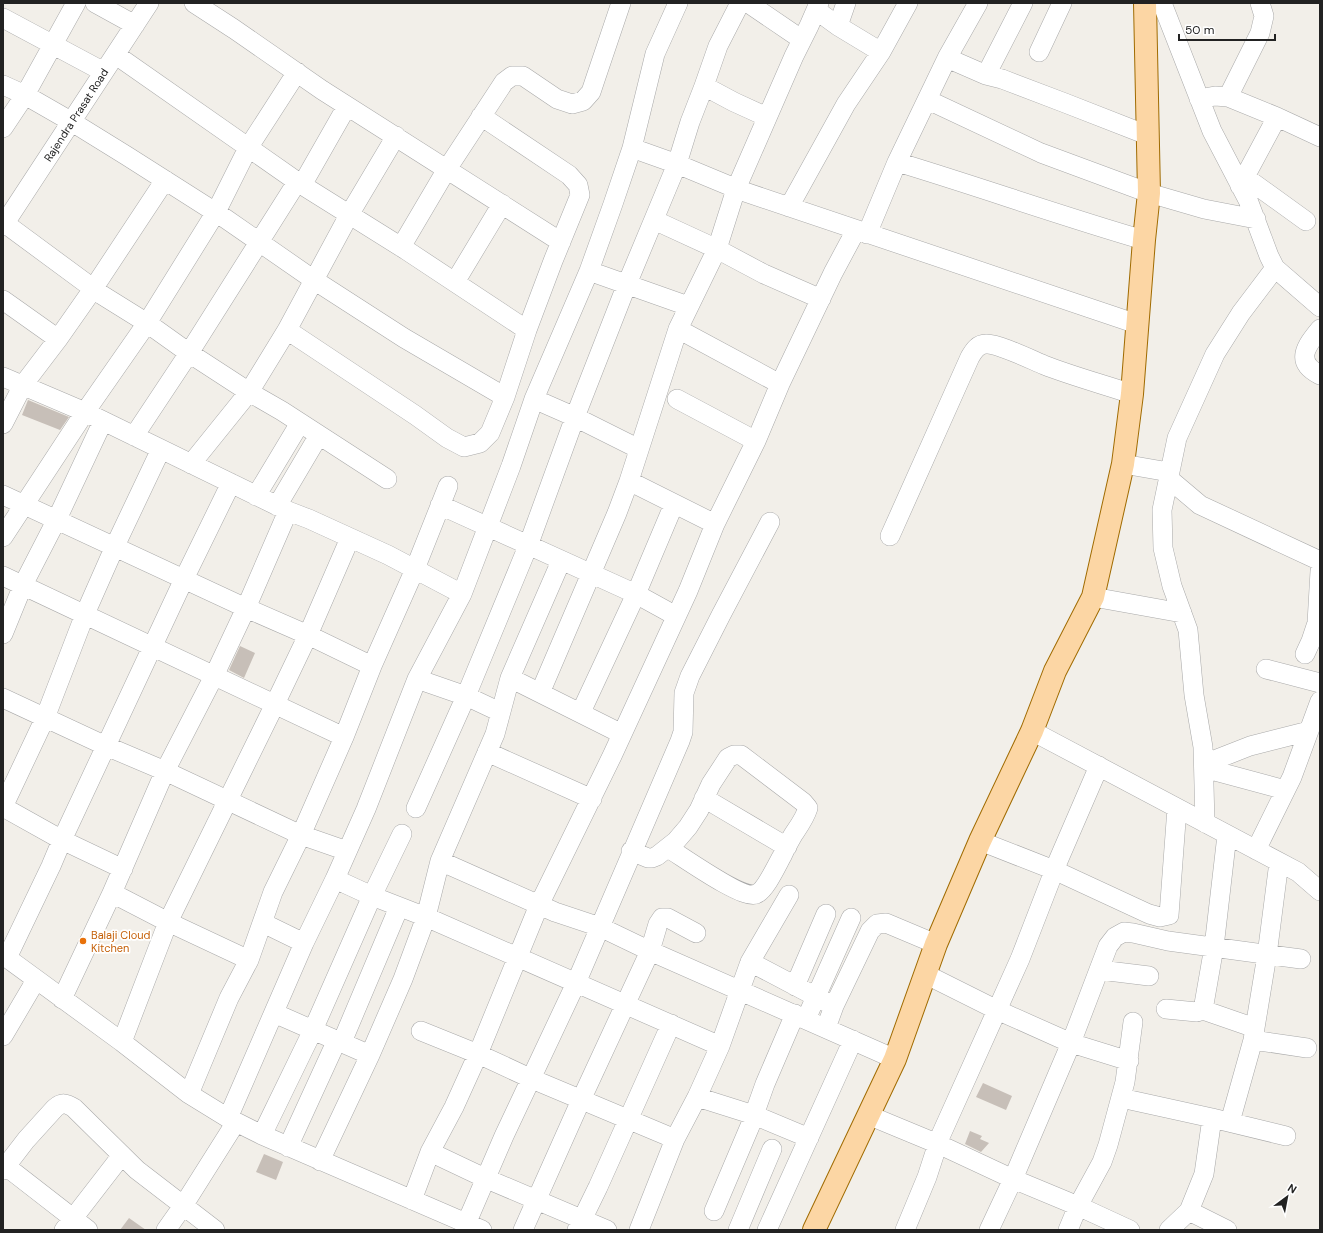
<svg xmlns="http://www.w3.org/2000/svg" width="1323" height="1233" font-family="'DM Sans',sans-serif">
  <rect width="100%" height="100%" fill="#f2efe9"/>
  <path fill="#c7bfb8" d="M28 400 69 417 60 430 22 415Z
    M240 646 255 653 244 678 229 670Z
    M983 1083 1012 1096 1006 1110 976 1097Z
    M970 1131 982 1136 980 1139 989 1143 981 1152 965 1144Z
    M264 1154 283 1162 276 1180 256 1172Z
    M129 1218 146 1230H120Z"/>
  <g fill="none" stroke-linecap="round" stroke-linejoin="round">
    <defs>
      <path id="minor" d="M95 3 135 25
        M194 3 234 29 322 90 561 242
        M748 3 801 39
        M1162 3 1212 131 1248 200 1269 256 1275 268 1320 307
        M816 10 838 26 881 52
        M3 18 104 72
        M838 26 846 3
        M1039 52 1062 3
        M116 55 302 185 406 250 527 330
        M947 58 986 75 1002 79 1065 103 1147 135
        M986 75 1023 3
        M3 85 25 95 72 122 127 156 226 219 314 280 404 338 505 397
        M704 86 718 46 740 3
        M1228 97 1260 33 1264 16 1260 3
        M1199 99 1215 96 1228 97 1277 117 1320 137
        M928 100 1041 153 1149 193 1204 209 1256 219
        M3 128 25 95 76 3
        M632 148 677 164 742 191 1137 324
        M897 162C980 187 1061 216 1144 240
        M1245 177 1306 221
        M302 185 347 106
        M1240 186 1277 117
        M789 207 846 104 881 52 908 3
        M654 220 717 249 764 274 821 299
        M3 222 102 295 147 323 189 353 249 392 282 411 387 479
        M3 226 149 3
        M867 234 897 162 947 58 978 3
        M401 247 447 169 504 82 512 76H523L557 99 572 104 583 101 591 92 595 80 621 3
        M589 271 688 306
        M455 282 502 204
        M3 300 58 339
        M678 329 780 384
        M1320 329C1306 346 1294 362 1320 375
        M287 330 415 415 447 438 464 447 480 443 490 433 505 397 527 330 553 261 580 195 578 185 569 175 481 116
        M3 377 85 412 288 511 309 519 388 555 462 594
        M534 399 575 417 639 449
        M677 399 756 441
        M3 424 23 385 58 339 93 289 165 180
        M134 436 189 353 297 182
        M191 464 249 392 287 330 349 215 396 136
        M1123 464 1169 472
        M1168 478 1200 505 1320 561
        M3 495 246 608 308 635 372 666
        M256 496 300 423
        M440 505 636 594 676 616
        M277 506 319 435
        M715 524 629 481 678 329 717 249 736 189 794 56 809 26 819 3
        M890 536 970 357C974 350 978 344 986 344 997 343 1032 360 1044 365 1072 376 1102 384 1132 394
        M3 537 85 412 147 323 216 212 248 148 297 72
        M3 576 344 737
        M1093 597 1182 613
        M3 634 23 585 57 519 103 421
        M1305 654 1311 641 1317 623 1320 571
        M1266 669 1320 683
        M510 678 622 734
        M417 679 466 696 500 712
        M540 693 617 513 629 481
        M3 698 106 746 165 771 301 835 347 851
        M581 712 636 594 674 504
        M1032 731 1298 872 1320 891
        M487 752 592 799
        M1204 764 1250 746 1309 731
        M1204 768 1285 790
        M704 798 787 847
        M3 807 45 718 85 614 115 546 161 449
        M3 807 62 840 123 869
        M416 808 466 696 528 546 575 417 627 284 677 164 690 122 704 86 734 102 767 117
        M1205 823 1203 747 1194 695 1188 630 1172 586 1163 548 1162 510 1177 438 1215 354 1241 313 1275 268
        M980 841 1054 870 1149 914 1160 917 1169 915 1177 808
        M1256 850 1292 777 1320 701
        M631 851 648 858H652L657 856 676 841 688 827 699 810 711 784 728 758 734 755H741L803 802 808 808C805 818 799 826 793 835 789 842 785 849 782 856 777 865 765 891 756 894 743 900 683 857 668 848
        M440 861 555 912 600 927 650 951 895 1059
        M335 879 372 896 426 917 720 1046
        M263 923 304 943
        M3 955 122 1042 189 1094 228 1118 262 1135 482 1230
        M7 958 51 866 62 840 184 579 231 483
        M249 960 168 922 112 893 165 771 214 676 246 608 288 511
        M750 962 828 1003
        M1100 970 1149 976
        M925 974 997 1010 1071 1043 1129 1061
        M795 986 826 914
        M62 999 112 893
        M1166 1009 1197 1012 1203 1010 1255 1028
        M1203 1010 1214 947 1227 835
        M274 1013 370 1055
        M806 1019 851 918
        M826 1028 834 1006 870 931 877 924 886 923 936 944
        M421 1031 478 1054 532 1079 675 1139
        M3 1036 36 980
        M1253 1040 1307 1048
        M122 1042 168 922 275 704 308 635 350 538
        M342 1042 399 907
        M189 1094 229 998 249 960 273 892 301 835 344 737 372 666 415 569 448 486
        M697 1097 754 1115 809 1138
        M1121 1098 1212 1118 1286 1136
        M868 1115 938 1144 1013 1179 1078 1206 1130 1230
        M228 1118 304 943 335 879 366 809 417 679 462 594 511 466 534 399 589 271 613 204 632 148 655 54 678 3
        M1230 1122 1253 1040 1267 955 1279 862
        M262 1135 313 1030 372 896 402 834
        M288 1147 337 1040
        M430 1152 487 1179 607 1230
        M320 1161 370 1055 403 979 426 917 440 861 495 734 510 678 561 561
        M3 1164 88 1230
        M3 1170 26 1140 55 1108C62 1102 66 1103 74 1108L137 1170 215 1230
        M412 1200 430 1152 454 1107 478 1054 539 905 612 756 688 591 715 524 756 441 780 384 833 273 856 230
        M714 1211 750 1126 765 1084 795 1014
        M1189 1211 1227 1230
        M466 1224 504 1136 576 983 680 741 683 732 684 693 690 676 721 615 770 522
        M64 1230 122 1155
        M166 1230 183 1206 236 1122
        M523 1230 581 1100 650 951 658 924 662 918H668L696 933
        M577 1230 598 1187 671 1024
        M639 1230 675 1139 697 1097 720 1046 750 962 789 895
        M738 1230 772 1149
        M767 1230 853 1040
        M905 1230 927 1177 940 1137 1020 959 1058 861 1099 766
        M989 1230 1013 1179 1071 1043 1108 946 1115 937 1124 932 1133 933 1168 941 1301 959
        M1068 1230 1078 1206 1102 1162 1108 1145 1125 1082 1133 1022
        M1169 1230 1189 1211 1204 1174 1212 1118"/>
      <path id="major" d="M814 1230 895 1059 936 944 980 841 1032 731 1055 671 1093 597 1123 464 1132 394 1144 240 1149 193 1145 3"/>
    </defs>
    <use href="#minor" stroke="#a9a9a9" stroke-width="20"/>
    <use href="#major" stroke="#a06b00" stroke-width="24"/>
    <use href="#minor" stroke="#fff" stroke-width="19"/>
    <use href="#major" stroke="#fcd6a4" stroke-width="22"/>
  </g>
  <circle fill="#e8710a" stroke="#fff" stroke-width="1.5" cx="83" cy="941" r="4"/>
  <g text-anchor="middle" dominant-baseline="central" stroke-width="3.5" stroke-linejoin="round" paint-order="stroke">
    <g font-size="11" fill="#222" stroke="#fff">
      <text transform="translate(76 115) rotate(-57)">Rajendra Prasat Road</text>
    </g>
    <g font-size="11" fill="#c56008" stroke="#fff" text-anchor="start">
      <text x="91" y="935">Balaji Cloud<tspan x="91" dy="13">Kitchen</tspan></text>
    </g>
  </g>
  <rect width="1323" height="1233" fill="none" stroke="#222222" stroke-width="8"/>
  <g transform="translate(1287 1197) rotate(32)" stroke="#ffffff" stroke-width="3" paint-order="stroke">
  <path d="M0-3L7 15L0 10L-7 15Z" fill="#222222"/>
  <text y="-6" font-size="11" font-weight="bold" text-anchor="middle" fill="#222222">N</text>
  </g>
  <path d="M1179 34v6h96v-6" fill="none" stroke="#222222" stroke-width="2"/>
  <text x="1185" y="34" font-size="12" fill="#222222" stroke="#ffffff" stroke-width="3" paint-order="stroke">50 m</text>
</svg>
